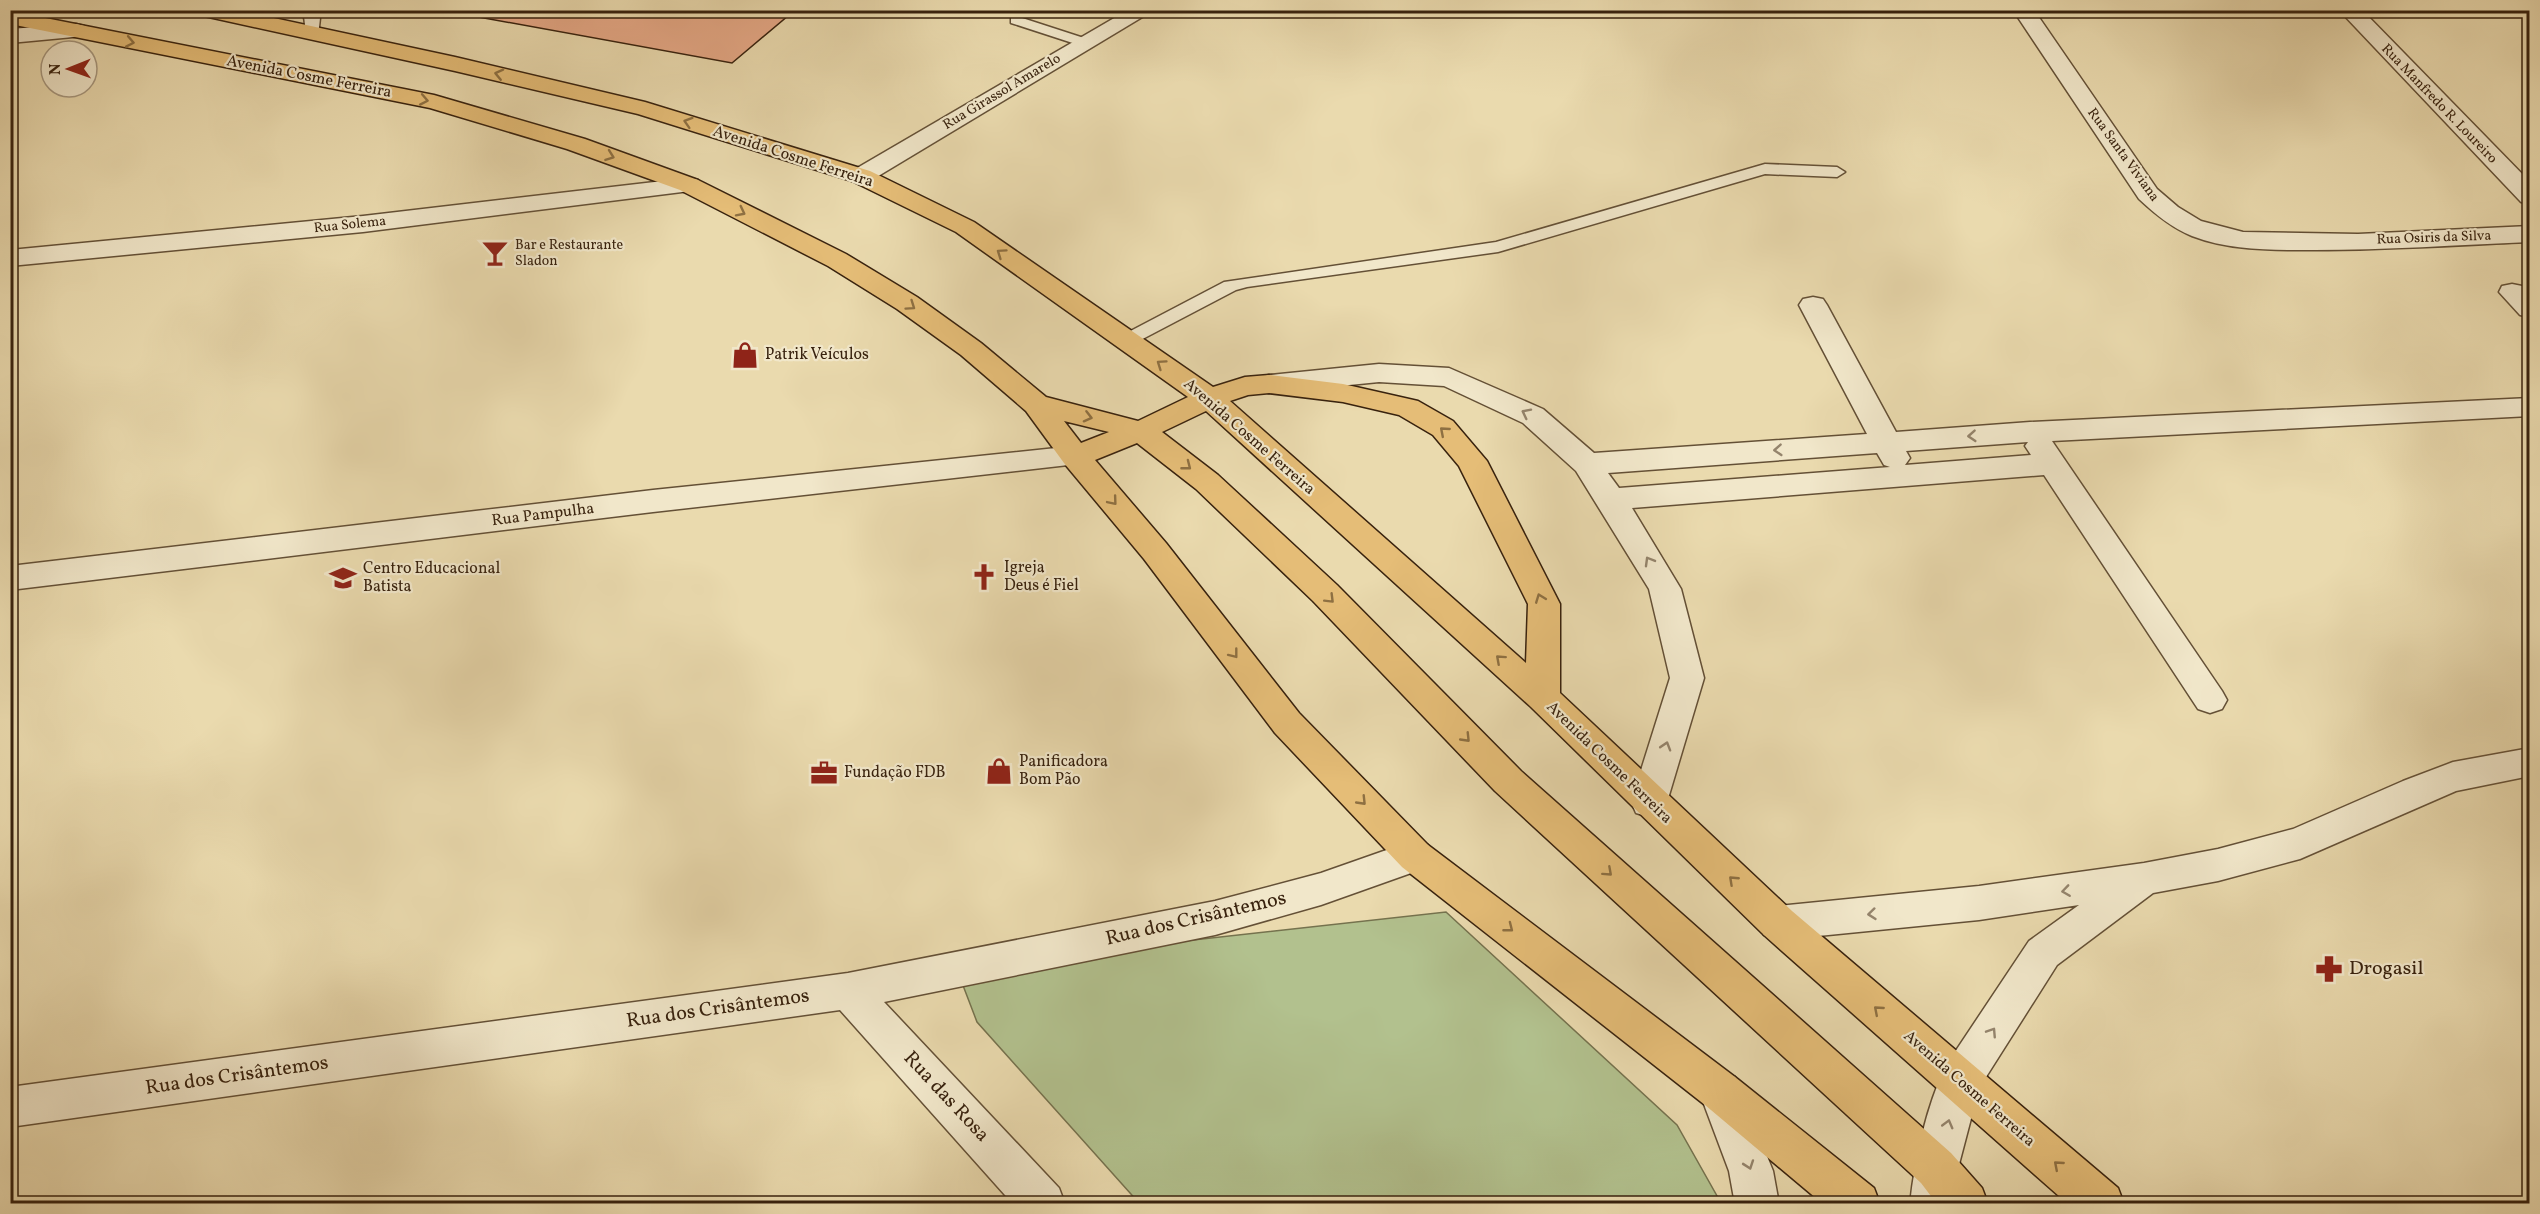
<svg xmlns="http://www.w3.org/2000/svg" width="2540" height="1214" font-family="Vollkorn,serif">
  <rect width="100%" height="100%" fill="#eadaae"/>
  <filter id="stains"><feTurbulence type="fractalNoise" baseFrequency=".00333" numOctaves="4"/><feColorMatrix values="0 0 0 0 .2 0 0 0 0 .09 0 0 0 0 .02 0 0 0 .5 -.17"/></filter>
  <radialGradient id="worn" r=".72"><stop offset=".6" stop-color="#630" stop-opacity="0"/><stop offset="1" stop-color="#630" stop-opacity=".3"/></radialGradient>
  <path fill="#b2c18e" stroke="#75724e" stroke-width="1.5" d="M1446 912 1677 1125 1721 1203H1139L977 1022 959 975 1031 958Z"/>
  <path fill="#e5a886" stroke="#38220e" stroke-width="1.5" d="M440 10H795L732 63Z"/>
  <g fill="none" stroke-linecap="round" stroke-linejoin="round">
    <defs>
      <path id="service" d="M301 10H315L320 18 318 36H308C303 28 307 19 301 10Z
        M1016 16 1090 40 1092 43 1085 47 1011 23V17Z
        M1765 164 1837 167 1845 172 1837 177 1765 174 1498 252 1247 287 1236 290 1133 344 1127 345 1118 340 1121 336 1224 282 1496 242Z"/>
      <path id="minor" d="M2013 10H2034L2157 189 2178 207 2201 221 2243 232 2358 234 2530 226V242C2458 245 2386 250 2314 250 2273 250 2231 251 2192 236 2172 228 2155 214 2139 199Z
        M2339 10H2362L2530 182V204L2521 202Z
        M76 24 84 26 87 31 84 36 10 43V29Z
        M689 178 698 180 701 185 698 190 363 232 10 266V250L363 216Z
        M2512 284 2522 286 2530 294V317L2520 315 2499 292 2502 286Z
        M1813 297 1823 299 1827 305 1896 432 2030 422 2530 398V416L2052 441 2222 691 2227 700 2222 709 2210 713 2198 709 2044 475 1632 508 1681 589 1704 678 1667 802 1662 813 1649 817 1636 813 1631 802 1670 678 1649 589 1576 471 1523 423 1444 386 1379 382 1269 393 1259 390 1255 384 1259 378 1269 375 1379 364 1449 368 1543 409 1594 453 1867 434 1799 305 1803 299ZM2028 442 2025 446 2031 455 1905 465 1910 458 1906 451ZM1877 453 1884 465 1890 467 1619 488 1608 473Z
        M1075 446 1086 449 1090 456 1086 463 653 512 10 590V566L653 490Z
        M2530 748V776L2456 791 2300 859 2218 881 2153 893 2057 965 1979 1088 1958 1168 1954 1204H1910C1915 1158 1926 1109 1945 1067L2029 941 2079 905 1979 920 1778 940 1764 935 1758 923 1764 911 1778 906 1979 886 2144 863 2218 849 2293 829 2403 781 2453 762Z
        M1415 840 1428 845 1434 856 1428 867 1321 905 1215 935 884 1002 1059 1188 1065 1204H1013L840 1010 10 1127V1087L848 973 1215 901 1321 873Z
        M1720 1071 1735 1077 1773 1171 1779 1204H1735L1729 1171 1699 1091 1705 1077Z"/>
      <path id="tertiary" d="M1128 10H1154L870 181 861 183 852 181 849 176 852 171Z"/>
      <path id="primary" d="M194 10H237L455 57 645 102 870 171 974 222 1213 387 1245 377 1269 375 1343 384 1418 401 1453 421 1487 461 1560 604V693L1792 911 2118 1188 2124 1204H2068L1764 935 1531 707 1206 411 1162 432 1218 475 1337 585 1521 771 1951 1153 1982 1188 1988 1204H1937L1921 1183 1495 791 1313 601 1196 489 1137 443 1095 460 1166 543 1299 713 1428 845 1735 1077 1874 1188 1880 1204H1823L1705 1105 1402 867 1275 733 1144 559 1064 463 1026 411 961 355 897 309 828 266 680 190 567 149 430 108 10 24V11L434 95 585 139 698 180 846 254 917 297 981 343 1046 397 1138 421 1188 397 956 232 852 181 638 114 455 71 204 16 196 15ZM1269 393 1343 402 1399 415 1433 435 1459 466 1528 604 1526 663 1230 401 1248 395ZM1064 421 1109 432 1081 443Z"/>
    </defs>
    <use href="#service" stroke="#645036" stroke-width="3"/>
    <use href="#minor" stroke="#645036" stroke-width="3"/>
    <use href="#tertiary" stroke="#645036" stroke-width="3"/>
    <use href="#primary" stroke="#38220e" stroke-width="3"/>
    <use href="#service" fill="#f1e7ca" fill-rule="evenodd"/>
    <use href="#minor" fill="#f1e7ca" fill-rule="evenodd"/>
    <use href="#tertiary" fill="#f1e7ca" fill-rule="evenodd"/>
    <use href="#primary" fill="#e5bd77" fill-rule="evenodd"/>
  </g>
  <defs><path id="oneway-chevron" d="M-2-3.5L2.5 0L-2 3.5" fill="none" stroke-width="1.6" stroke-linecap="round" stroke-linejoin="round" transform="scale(1.5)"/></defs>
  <g stroke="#8e7042">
    <use href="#oneway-chevron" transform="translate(130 42) rotate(11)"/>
    <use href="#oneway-chevron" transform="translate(499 74) rotate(-167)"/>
    <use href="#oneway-chevron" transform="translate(424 100) rotate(11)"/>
    <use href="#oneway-chevron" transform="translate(688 122) rotate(-163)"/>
    <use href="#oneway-chevron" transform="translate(610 156) rotate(20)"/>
    <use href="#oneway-chevron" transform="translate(741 212) rotate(27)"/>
    <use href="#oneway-chevron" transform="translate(1001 253) rotate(-145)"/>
    <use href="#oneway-chevron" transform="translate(911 306) rotate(35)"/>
    <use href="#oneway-chevron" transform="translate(1161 364) rotate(-145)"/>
    <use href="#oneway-chevron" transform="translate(1088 417) rotate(14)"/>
    <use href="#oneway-chevron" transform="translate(1444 431) rotate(-139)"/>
    <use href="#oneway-chevron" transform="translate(1187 466) rotate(38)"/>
    <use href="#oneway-chevron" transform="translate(1113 501) rotate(50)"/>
    <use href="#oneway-chevron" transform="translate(1540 598) rotate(-111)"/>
    <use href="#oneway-chevron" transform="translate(1330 599) rotate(45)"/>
    <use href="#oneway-chevron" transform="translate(1234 654) rotate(52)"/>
    <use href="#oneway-chevron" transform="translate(1500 659) rotate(-138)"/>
    <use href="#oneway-chevron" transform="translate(1466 738) rotate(46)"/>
    <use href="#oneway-chevron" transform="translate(1362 801) rotate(46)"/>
    <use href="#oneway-chevron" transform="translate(1608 872) rotate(42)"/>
    <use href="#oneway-chevron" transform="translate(1733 880) rotate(-137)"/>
    <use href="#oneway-chevron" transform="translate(1509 928) rotate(38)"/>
    <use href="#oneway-chevron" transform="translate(1878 1010) rotate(-139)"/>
    <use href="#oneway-chevron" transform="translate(2058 1165) rotate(-139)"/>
  </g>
  <g stroke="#94846c">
    <use href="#oneway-chevron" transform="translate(1526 413) rotate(-153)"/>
    <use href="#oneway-chevron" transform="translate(1972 436) rotate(176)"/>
    <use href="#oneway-chevron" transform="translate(1778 450) rotate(176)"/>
    <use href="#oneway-chevron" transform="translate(1649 561) rotate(-120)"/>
    <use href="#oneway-chevron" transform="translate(1666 746) rotate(-73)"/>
    <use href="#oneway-chevron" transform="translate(2066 891) rotate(172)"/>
    <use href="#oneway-chevron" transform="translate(1872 914) rotate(174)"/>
    <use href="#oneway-chevron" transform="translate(1992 1032) rotate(-57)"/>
    <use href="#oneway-chevron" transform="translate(1948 1124) rotate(-75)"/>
    <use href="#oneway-chevron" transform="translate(1749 1165) rotate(71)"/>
  </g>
  <defs>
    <symbol id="bar-bare" viewBox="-9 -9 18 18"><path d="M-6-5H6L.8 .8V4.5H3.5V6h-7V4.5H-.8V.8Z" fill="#8f2418" stroke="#f1e7ca" stroke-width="2.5" paint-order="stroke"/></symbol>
    <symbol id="shop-bare" viewBox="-9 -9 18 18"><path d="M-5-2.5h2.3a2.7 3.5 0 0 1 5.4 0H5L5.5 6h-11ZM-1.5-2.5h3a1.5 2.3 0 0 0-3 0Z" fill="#8f2418" stroke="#f1e7ca" stroke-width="2.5" paint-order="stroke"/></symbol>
    <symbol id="church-bare" viewBox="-9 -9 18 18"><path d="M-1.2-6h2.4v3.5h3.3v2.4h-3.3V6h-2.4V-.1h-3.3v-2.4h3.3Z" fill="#8f2418" stroke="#f1e7ca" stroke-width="2.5" paint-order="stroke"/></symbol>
    <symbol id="school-bare" viewBox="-9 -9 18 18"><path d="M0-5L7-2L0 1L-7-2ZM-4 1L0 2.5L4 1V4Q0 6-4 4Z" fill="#8f2418" stroke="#f1e7ca" stroke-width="2.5" paint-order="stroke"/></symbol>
    <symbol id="office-bare" viewBox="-9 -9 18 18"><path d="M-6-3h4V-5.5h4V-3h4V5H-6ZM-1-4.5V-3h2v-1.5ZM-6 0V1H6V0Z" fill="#8f2418" stroke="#f1e7ca" stroke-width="2.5" paint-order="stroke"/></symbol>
    <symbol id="pharmacy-bare" viewBox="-9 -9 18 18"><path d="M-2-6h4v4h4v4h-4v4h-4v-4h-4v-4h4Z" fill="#8f2418" stroke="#f1e7ca" stroke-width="2.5" paint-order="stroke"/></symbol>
  </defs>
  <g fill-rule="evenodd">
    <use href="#bar-bare" x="476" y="234" width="38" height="38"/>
    <use href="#shop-bare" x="726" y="336" width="38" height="38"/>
    <use href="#church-bare" x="965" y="558" width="38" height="38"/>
    <use href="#school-bare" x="324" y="559" width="38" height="38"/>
    <use href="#shop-bare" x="980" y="752" width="38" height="38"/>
    <use href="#office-bare" x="805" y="754" width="38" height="38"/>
    <use href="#pharmacy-bare" x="2310" y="950" width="38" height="38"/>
  </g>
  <g text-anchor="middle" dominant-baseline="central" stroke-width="4.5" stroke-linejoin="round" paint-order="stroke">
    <g font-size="14" fill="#38220e" stroke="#f1e7ca">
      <text transform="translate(1002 92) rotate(-31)">Rua Girassol Amarelo</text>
      <text transform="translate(2439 104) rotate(46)">Rua Manfredo R. Loureiro</text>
      <text transform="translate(2123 155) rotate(54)">Rua Santa Viviana</text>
      <text transform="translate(350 225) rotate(-6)">Rua Solema</text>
      <text transform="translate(2434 238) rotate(-2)">Rua Osiris da Silva</text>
    </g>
    <g font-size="14" fill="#38220e" stroke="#f1e7ca" text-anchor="start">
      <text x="515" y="245">Bar e Restaurante<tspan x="515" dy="16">Sladon</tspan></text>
    </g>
    <g font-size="16" fill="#38220e" stroke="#f1e7ca">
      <text transform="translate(309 77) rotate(11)">Avenida Cosme Ferreira</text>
      <text transform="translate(793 157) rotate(18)">Avenida Cosme Ferreira</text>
      <text transform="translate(1249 437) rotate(41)">Avenida Cosme Ferreira</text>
      <text transform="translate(543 515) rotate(-7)">Rua Pampulha</text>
      <text transform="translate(1609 763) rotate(44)">Avenida Cosme Ferreira</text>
      <text transform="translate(1969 1089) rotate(41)">Avenida Cosme Ferreira</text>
    </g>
    <g font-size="16" fill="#38220e" stroke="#f1e7ca" text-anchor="start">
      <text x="765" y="355">Patrik Veículos</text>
      <text x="1004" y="568">Igreja<tspan x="1004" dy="18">Deus é Fiel</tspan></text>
      <text x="363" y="569">Centro Educacional<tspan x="363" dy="18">Batista</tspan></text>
      <text x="1019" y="762">Panificadora<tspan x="1019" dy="18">Bom Pão</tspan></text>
      <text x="844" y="773">Fundação FDB</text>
    </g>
    <g font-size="20" fill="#38220e" stroke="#f1e7ca">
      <text transform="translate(1196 919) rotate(-13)">Rua dos Crisântemos</text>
      <text transform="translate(718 1009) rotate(-8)">Rua dos Crisântemos</text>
      <text transform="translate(237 1076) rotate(-8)">Rua dos Crisântemos</text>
      <text transform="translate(946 1097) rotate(47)">Rua das Rosa</text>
    </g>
    <g font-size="20" fill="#38220e" stroke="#f1e7ca" text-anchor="start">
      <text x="2349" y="969">Drogasil</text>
    </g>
  </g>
  <rect width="2540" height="1214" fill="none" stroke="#eadaae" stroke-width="36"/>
  <rect x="12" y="12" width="2516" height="1190" fill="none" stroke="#38220e" stroke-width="3"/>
  <rect x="18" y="18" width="2504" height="1178" fill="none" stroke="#38220e" stroke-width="1.5"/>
  <g transform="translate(69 69) rotate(269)"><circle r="28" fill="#f1e7ca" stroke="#a7987f" stroke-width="1.5"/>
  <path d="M0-4.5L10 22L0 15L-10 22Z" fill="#8f2418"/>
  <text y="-9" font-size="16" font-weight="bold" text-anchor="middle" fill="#38220e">N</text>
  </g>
  <rect width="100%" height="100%" filter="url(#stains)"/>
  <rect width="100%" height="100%" fill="url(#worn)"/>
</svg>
